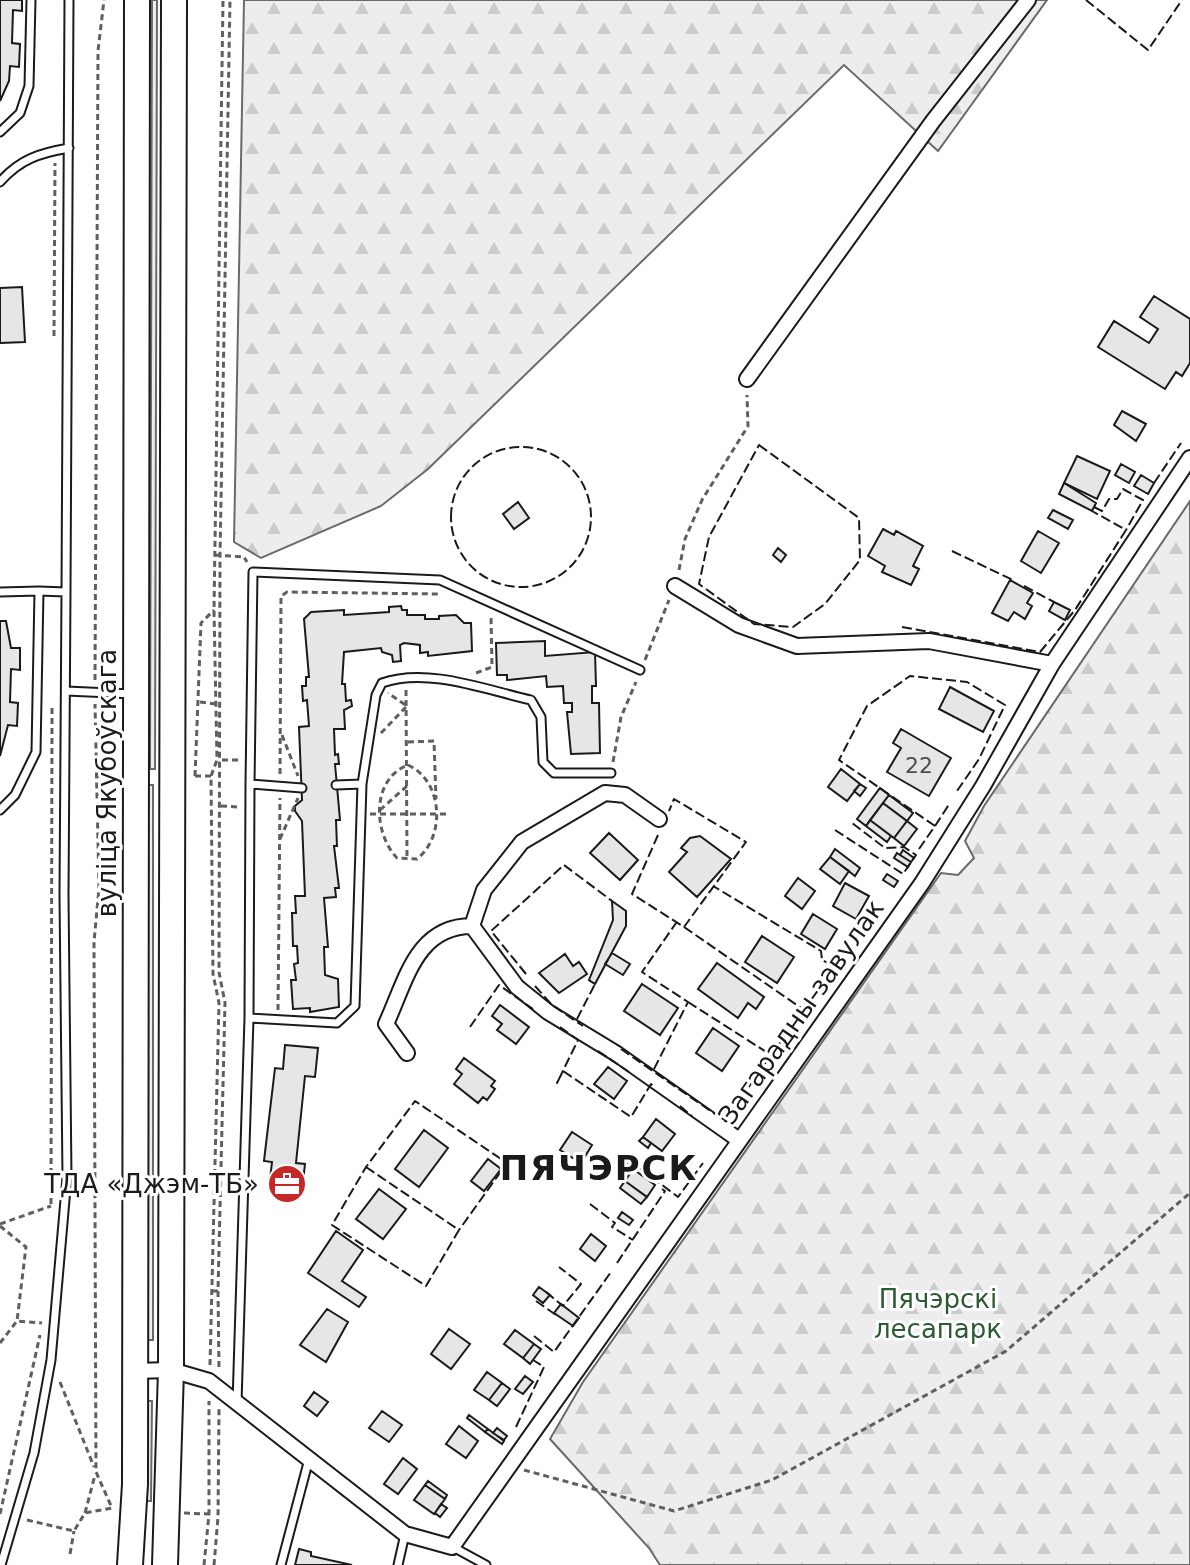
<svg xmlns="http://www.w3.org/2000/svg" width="1190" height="1565" font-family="'DejaVu Sans',sans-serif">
  <defs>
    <pattern id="forest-firs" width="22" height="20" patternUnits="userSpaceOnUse" patternTransform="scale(2)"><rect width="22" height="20" fill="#ededed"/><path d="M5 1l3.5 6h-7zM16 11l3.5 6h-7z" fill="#cbcbcb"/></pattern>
  </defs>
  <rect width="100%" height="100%" fill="#fff"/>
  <path fill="#ededed" stroke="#6a6a6a" stroke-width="2" d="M152 0H157L155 769H150Z
    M148 785H153V1340H147Z
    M147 1401H152L151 1501H146Z"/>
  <path fill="url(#forest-firs)" stroke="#6a6a6a" stroke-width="2" d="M244 0H1047L938 151 844 65 428 469 381 506 261 558 234 542Z
    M1190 501V1565H660L649 1548 550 1439 583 1382 941 873 958 875 974 858 965 841 984 806Z"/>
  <path fill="#e6e6e6" stroke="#1a1a1a" stroke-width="2" d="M0 0H22V11L13 10 12 43 20 44 19 67 10 66 9 81 0 101Z
    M22 287 25 342 0 343V288Z
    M1154 296 1190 319V363L1182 376 1176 372 1165 389 1098 347 1114 321 1149 343 1158 329 1140 317Z
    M1122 411 1146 424 1136 441 1114 425Z
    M1077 456 1110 471 1097 499 1064 483Z
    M1121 464 1135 472 1129 483 1115 475Z
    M1141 475 1154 483 1148 494 1134 486Z
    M1064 483 1096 503 1092 511 1059 494Z
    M518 502 529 518 514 529 503 514Z
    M1053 510 1073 520 1068 529 1048 518Z
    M883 529 894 535 896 531 923 546 913 566 919 569 911 585 882 572 885 566 868 556Z
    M1038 531 1059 543 1041 573 1021 561Z
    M778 548 786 555 781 562 773 555Z
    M1010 580 1033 593 1027 603 1032 606 1025 619 1014 612 1008 621 992 613Z
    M1054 602 1070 610 1065 620 1049 611Z
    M401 606 402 610H407V615H425V619H439V616L456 615 464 623H471L472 651 428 656V652L420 653V645L404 643 400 645 401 661 393 662 392 655 382 652 381 648 344 652 342 684H345L346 701 351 700 352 706 344 710 345 729H334L335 755 338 754 339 764H335L340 820H336L337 846H334L339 888H335L336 897 324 898 328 947H324L325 975 338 979 339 1007 310 1012V1008L293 1009 291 980H296L294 964 298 963 297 946H293L292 913H296L295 896H305L302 821 295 811V806L302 800 299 727 309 726 307 700 303 701 302 686H306V677H309L304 619 311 612 344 610V615L389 612V607Z
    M0 621H6L11 648H20V670L11 669 10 702 18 703 17 726 8 725 0 756Z
    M545 641V656L595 652 596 686H592V703H599L600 753 571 754 567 712H572V703H564L563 686 547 687 546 676 507 680V675H497L496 643Z
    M950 687 994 711 983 732 939 709Z
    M901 729 951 758 929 796 887 772 901 748 893 743Z
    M841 769 860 784 847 801 828 787Z
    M860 784 866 788 860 796 854 791Z
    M880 788 889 795 866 826 857 819Z
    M889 795 913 813 907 821 883 803Z
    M883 803 907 821 894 838 870 820Z
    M870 820 891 836 887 842 866 826Z
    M907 821 917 829 904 846 894 838Z
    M609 833 638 860 620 880 590 853Z
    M700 836 731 859 697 897 669 872 687 852 681 848 690 838Z
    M835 849 860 868 855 876 830 857Z
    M903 850 914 858 911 862 900 855Z
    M897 853 911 862 908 867 894 858Z
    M830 857 849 871 840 884 820 869Z
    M887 874 898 881 894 887 883 880Z
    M798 878 815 891 802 909 785 896Z
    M845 883 869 896 856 919 833 906Z
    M612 901 626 911V926L595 984 589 980 613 920Z
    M813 914 837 929 825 949 801 934Z
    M762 936 794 957 777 983 745 962Z
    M612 953 630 964 623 975 605 964Z
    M565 954 573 966 579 962 587 974 559 993 539 973Z
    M717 963 764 997 756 1009 748 1003 738 1018 698 989Z
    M642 984 678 1008 660 1035 624 1011Z
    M500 1005 529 1027 516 1044 497 1030 502 1024 492 1016Z
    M713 1028 739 1046 722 1071 696 1053Z
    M285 1045 318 1048 315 1077 305 1076 296 1163 305 1164 302 1191 269 1187 272 1162 264 1161 275 1068 283 1069Z
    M464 1058 495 1081 491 1086 495 1089 487 1100 483 1097 478 1103 454 1084 462 1074 456 1069Z
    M608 1067 627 1081 614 1099 594 1084Z
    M656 1119 675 1134 662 1151 643 1137Z
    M424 1130 448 1148 419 1187 395 1169Z
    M572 1132 592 1145 581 1163 560 1150Z
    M643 1137 651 1143 648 1148 639 1141Z
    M488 1159 501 1169 484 1191 471 1181Z
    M627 1164 633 1169 625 1181 618 1176Z
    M633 1169 655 1185 647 1197 625 1181Z
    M625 1181 647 1197 641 1204 620 1188Z
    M379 1189 406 1209 383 1239 356 1219Z
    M622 1212 633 1220 629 1225 618 1218Z
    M336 1231 363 1250 342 1281 366 1297 359 1307 308 1273Z
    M591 1234 606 1246 595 1261 580 1249Z
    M539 1287 550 1295 543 1303 533 1295Z
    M561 1304 579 1318 573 1326 554 1313Z
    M327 1309 348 1322 326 1362 300 1345Z
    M449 1329 470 1344 451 1369 431 1354Z
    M515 1330 534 1344 523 1358 504 1344Z
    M534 1344 541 1349 530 1364 523 1358Z
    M487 1372 502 1383 489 1400 474 1390Z
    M525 1376 533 1382 523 1394 515 1389Z
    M502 1383 510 1389 497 1406 489 1400Z
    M314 1392 328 1402 317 1416 304 1406Z
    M382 1411 402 1425 389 1442 369 1428Z
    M469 1415 488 1429 485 1432 467 1418Z
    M459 1426 478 1441 466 1458 446 1444Z
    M497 1428 507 1436 504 1440 493 1433Z
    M488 1429 504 1441 502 1444 485 1432Z
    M403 1458 417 1469 398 1494 384 1484Z
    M428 1481 447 1495 445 1499 425 1485Z
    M425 1485 445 1499 434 1514 414 1500Z
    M441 1504 447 1508 440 1517 435 1513Z
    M299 1549 311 1552V1556L352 1565H295Z"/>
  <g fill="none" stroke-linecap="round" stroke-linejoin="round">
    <defs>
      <path id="lane" d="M0 132 20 113 29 86 31 0
        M0 182C20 159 40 153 69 148
        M0 592 39 591
        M66 691 133 694
        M250 784 253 572 440 580 640 670
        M336 785 362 784
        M0 810 15 795 36 752 39 591 66 592 69 0
        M249 1018 337 1023 355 1006 362 784 376 695 382 683C428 667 486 690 531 700L541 717 543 762 554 773H611
        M237 1403 249 1018 250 784 302 788
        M453 1547 486 1565
        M1 1565 34 1453 51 1360 67 1177 64 896 66 592
        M281 1565 309 1459
        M398 1565 405 1534"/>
      <path id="street" d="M747 379 933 121 1028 0
        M675 586 739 625 797 646 929 641 1052 664
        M472 926 484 890 522 842 605 793 625 795 659 819
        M407 1053 386 1024C406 981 416 926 472 926L517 987 548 1012 617 1054 739 1140
        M133 1371 171 1370 209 1381 405 1534 452 1547 922 883 983 786 1052 664 1190 458"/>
      <path id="primary" d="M130 1565 135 1484 137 0
        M165 1565 171 1370 174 0"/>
    </defs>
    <use href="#lane" stroke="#1a1a1a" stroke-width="11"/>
    <use href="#street" stroke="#1a1a1a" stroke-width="18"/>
    <use href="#primary" stroke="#1a1a1a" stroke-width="28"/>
    <path stroke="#5f5f5f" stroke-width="3" stroke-dasharray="6 4" stroke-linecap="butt" d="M54 336 55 163
      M215 555 244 557 247 562
      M679 570 685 539 702 500 748 426 747 395
      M645 660 669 600
      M476 673 492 667 491 616
      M95 680 98 51 104 0
      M406 690 407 858
      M200 702 216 704
      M381 733 407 706 388 693
      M282 735 298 776
      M408 742 434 741 436 799
      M222 760H238
      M613 762 621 717 636 682
      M408 765C443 781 446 836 417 859L397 858C373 833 371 779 408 765Z
      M280 774 281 596 287 592 438 594
      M95 776H115
      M195 776 201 623 214 610
      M195 776H211
      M221 806 238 807
      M380 810 407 786
      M370 814H446
      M280 839 298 798
      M278 1010 280 798
      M51 1204 52 707
      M0 1224 51 1206
      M0 1226 26 1247 17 1321
      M212 1291H218L225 1003 219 972 220 556 230 0
      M218 1291 219 1369
      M0 1343 17 1321 42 1323
      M210 1365 219 1003 213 974 211 776 217 760 214 610 223 0
      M60 1382 94 1467
      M524 1470 674 1511 772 1480 1006 1351 1190 1193
      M85 1513 95 1475
      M184 1513 209 1514
      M0 1514 40 1335
      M27 1520 74 1531 85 1513 112 1508 96 1472 94 942 99 888 95 704
      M70 1554 74 1531
      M204 1565 209 1514V1401
      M214 1565 218 1517 219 1409"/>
    <use href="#lane" stroke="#fff" stroke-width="7"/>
    <use href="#street" stroke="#fff" stroke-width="14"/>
    <use href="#primary" stroke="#fff" stroke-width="24"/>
    <path stroke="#1a1a1a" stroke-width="2" stroke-dasharray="10 4" stroke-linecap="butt" d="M1086 0 1148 50 1182 0
      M759 445 859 518 860 560 825 604 793 627 754 624 699 584 709 537Z
      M451 517a70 70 0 1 1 140 0a70 70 0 1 1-140 0Z
      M1154 483 1181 443
      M1094 507 1102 511 1109 499H1117L1123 489 1143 500 1126 530
      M952 551 1013 580
      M1024 586 1054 602
      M902 627 1040 652 1075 610 1126 530 1092 511
      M935 826 950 803
      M835 830 903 874 916 855 904 847 885 848 852 823
      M658 835 632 894 684 927 746 842 674 799 669 811
      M919 849 935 826 839 760 867 706 910 676 967 682 1005 705 979 759 955 794
      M684 927 804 1010
      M526 974 491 931 564 865 612 901
      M535 986 552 1005 583 1026
      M688 1002 771 1055 835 967 822 960 821 951 713 886
      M577 1019 595 984
      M470 1027 499 985 533 1009
      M560 1027 578 1040 557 1083 563 1071 631 1117 651 1084 654 1087
      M621 1049 725 1121 771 1055
      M598 1051 629 1072
      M654 1069 688 1002 642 972 676 923
      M680 1106 692 1116
      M629 1160 678 1197 703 1163
      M366 1167 459 1230 426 1286 332 1225 366 1167 415 1101 507 1163 459 1230
      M590 1204 615 1223 612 1227 633 1240
      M617 1263 665 1191 662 1189
      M546 1292 563 1306 581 1284 559 1267
      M536 1301 556 1315
      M534 1336 554 1352 611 1272
      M516 1427 544 1367 533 1360"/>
  </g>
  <defs>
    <symbol id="office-disc" viewBox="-11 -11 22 22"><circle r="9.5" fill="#c62828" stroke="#fff"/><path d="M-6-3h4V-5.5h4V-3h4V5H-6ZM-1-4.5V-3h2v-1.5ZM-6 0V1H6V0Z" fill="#fff"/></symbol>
  </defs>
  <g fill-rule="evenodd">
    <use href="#office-disc" x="265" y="1162" width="44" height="44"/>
  </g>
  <g text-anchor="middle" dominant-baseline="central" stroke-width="6" stroke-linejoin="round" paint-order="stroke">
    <g font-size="22" fill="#4d4d4d">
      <text x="919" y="765">22</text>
    </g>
    <g font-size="26" fill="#1a1a1a" stroke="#fff">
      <text transform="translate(107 783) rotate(-90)">вуліца Якубоўскага</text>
      <text transform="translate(801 1012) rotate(-55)">Загарадны завулак</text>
    </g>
    <g font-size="26" fill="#1a1a1a" stroke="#fff" text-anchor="end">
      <text x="259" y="1184">ТДА «Джэм-ТБ»</text>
    </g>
    <g font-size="26" fill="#2b5a34" stroke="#fff">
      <text x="938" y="1299">Пячэрскі<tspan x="938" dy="30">лесапарк</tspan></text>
    </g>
    <g font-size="34" font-weight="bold" letter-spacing="2" fill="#1a1a1a" stroke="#fff">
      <text x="599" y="1168">ПЯЧЭРСК</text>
    </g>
  </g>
</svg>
